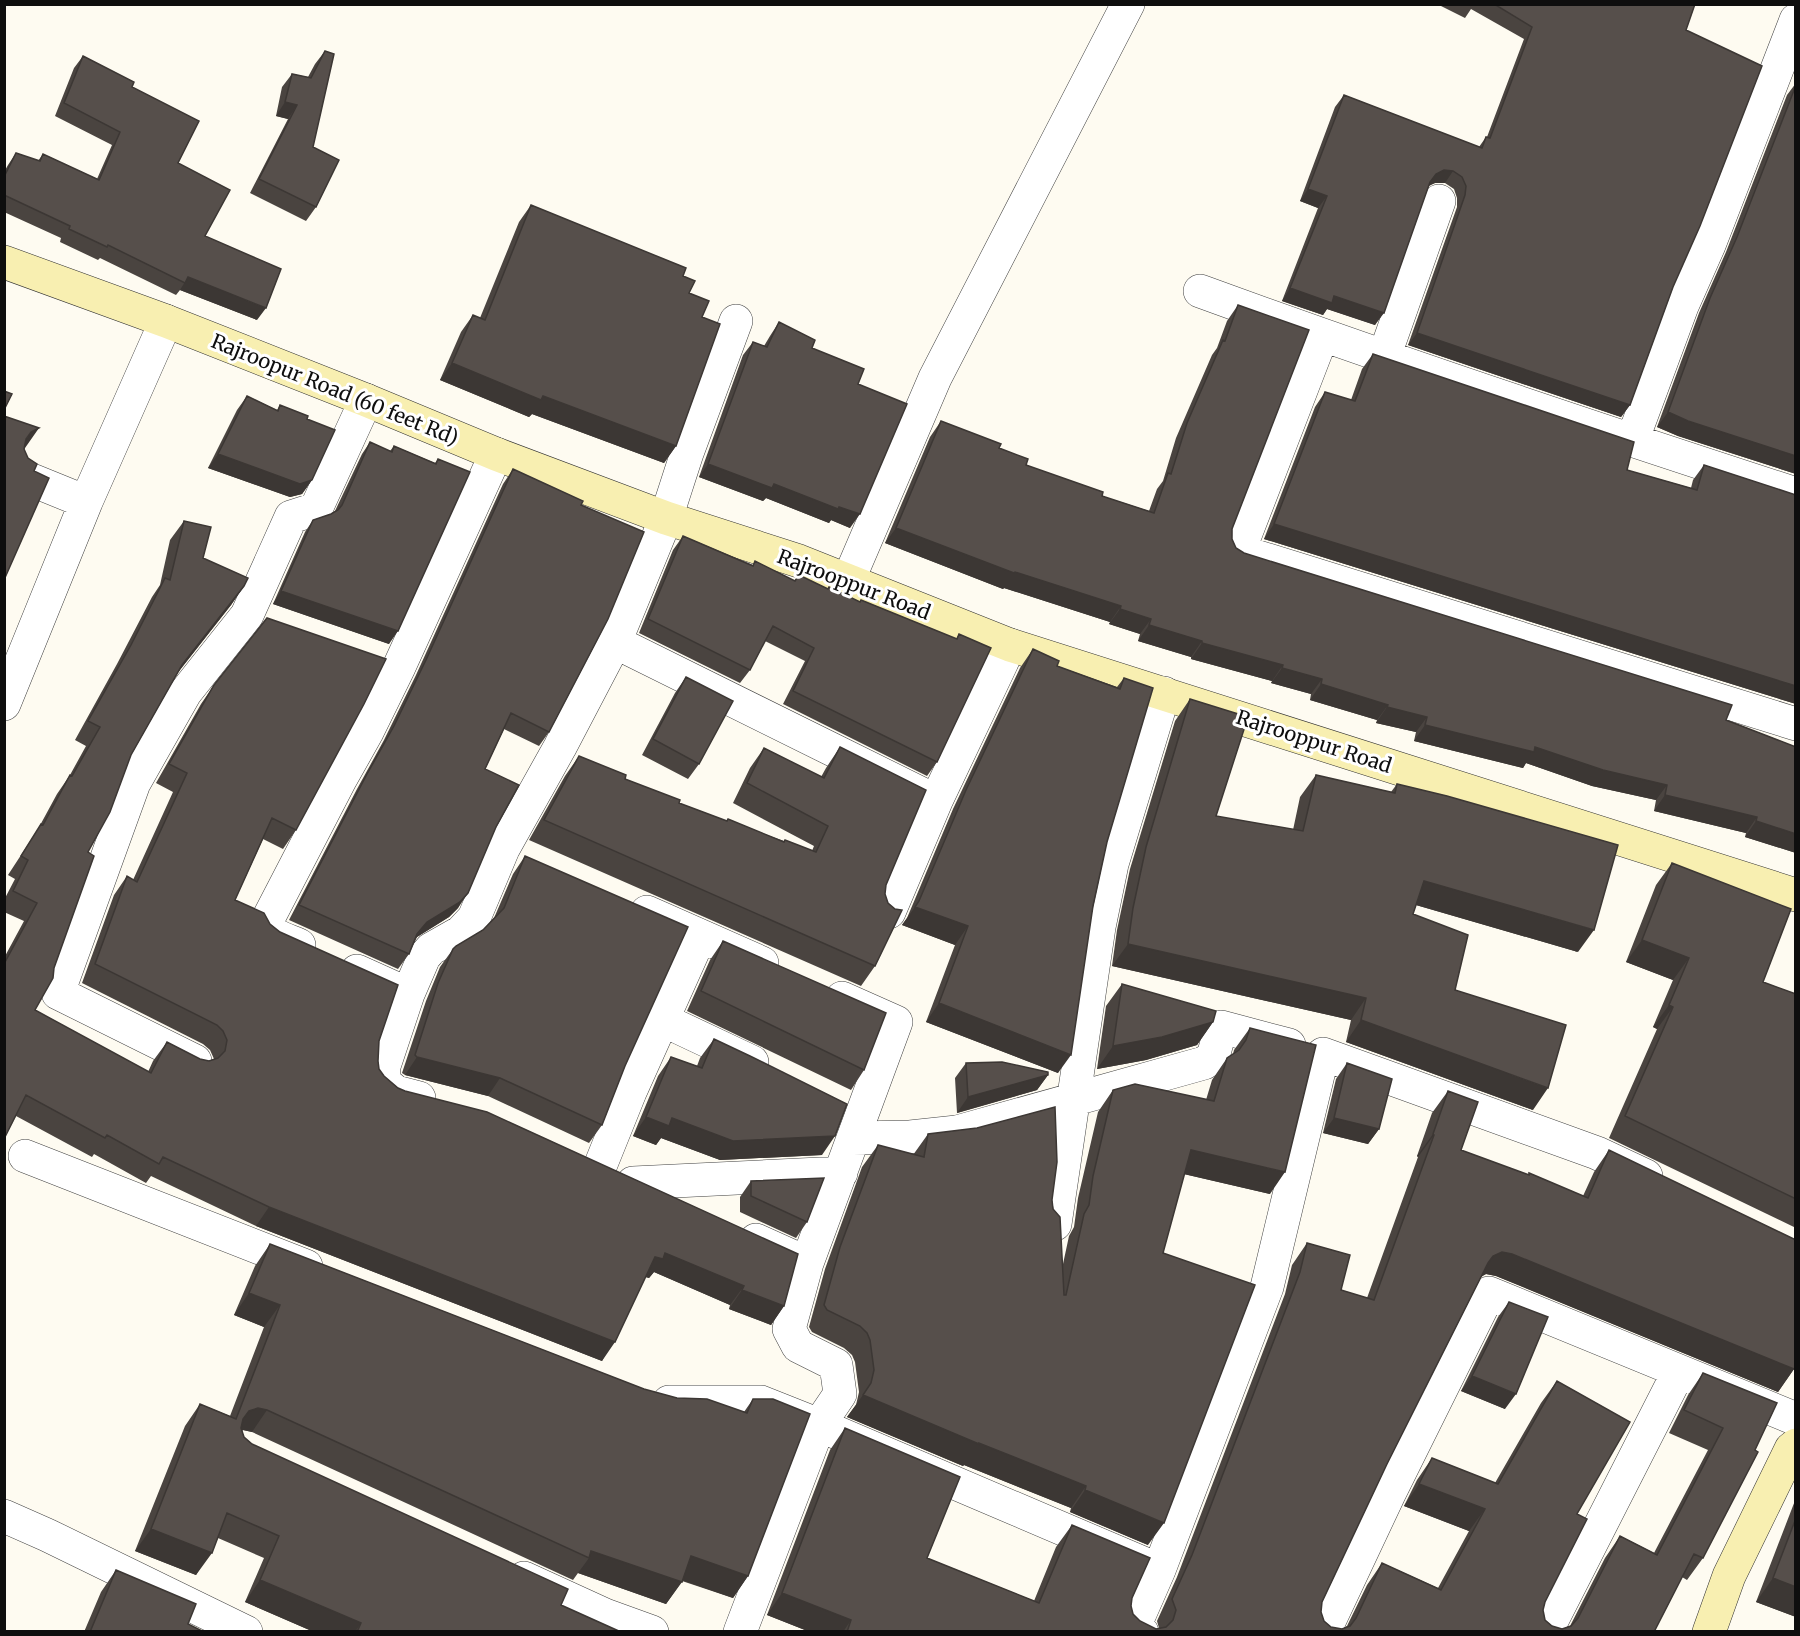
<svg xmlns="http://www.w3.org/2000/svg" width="1800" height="1636" font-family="Merriweather,serif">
  <rect width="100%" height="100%" fill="#fefbf1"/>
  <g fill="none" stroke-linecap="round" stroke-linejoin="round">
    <defs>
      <path id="minor" d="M1200 291C1397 363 1596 429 1796 494
        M1322 336 1239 551 1796 724
        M1384 357 1439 201
        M1632 441 1682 306 1709 245 1796 20
        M22 476 86 502
        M848 581 935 378 1128 4
        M615 642 936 801 1010 645
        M4 704 86 502 166 321
        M647 912 762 963
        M889 912 936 801
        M299 945C283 938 263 935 270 915L340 780 367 732 399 667 496 454
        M357 971 408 994 424 957 431 949 461 932 474 918 503 849 560 747 615 642 666 518 687 453 736 321
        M408 994 384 1066 383 1081 396 1092 419 1098
        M663 1020 752 1062
        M195 1061 58 993 134 783 185 693 247 615 291 517 316 509 366 400
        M853 1138 910 1137 957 1132 1204 1063 1213 1057 1221 1027 1289 1045
        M25 1156 306 1266
        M599 1169 630 1092 700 936
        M633 1183 841 1173
        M1055 1224 1099 927 1112 864 1164 693
        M756 1240 807 1263 896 1022 842 998
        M669 1402H761L819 1425 1159 1570 1267 1287 1323 1054 1597 1153 1646 1176
        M4 1516 47 1535 246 1632
        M524 1578 605 1615 652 1632
        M740 1632 819 1425 840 1394 836 1365 798 1346 789 1329 807 1263
        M1142 1632 1134 1627 1159 1570
        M1324 1632 1389 1494 1489 1293 1796 1419
        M1546 1632 1679 1371"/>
      <path id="secondary" d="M4 262 166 321 366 400 496 454 666 518 799 561 1010 645 1796 895
        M1709 1632 1729 1576 1791 1449 1796 1445"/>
    </defs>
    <use href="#minor" stroke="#414141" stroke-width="34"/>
    <use href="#secondary" stroke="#303030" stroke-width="34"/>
    <use href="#minor" stroke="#fff" stroke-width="33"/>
    <use href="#secondary" stroke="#f8efb1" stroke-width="33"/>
  </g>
  <path fill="#4a4440" d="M1437 4H1695L1686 30 1673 287 1630 405 1621 417 1408 345 1457 207V198L1454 189 1445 183H1435L1429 186 1375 325 1327 309 1323 315 1282 301 1318 208 1300 201 1335 107 1344 95 1479 147 1486 137H1487L1524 39 1471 9 1465 18Z
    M325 51 313 147 316 207 306 221 250 193 288 119 276 116 282 87 292 74 308 77 315 64Z
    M83 56 132 87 178 163 205 236 257 320 180 290 176 295 100 258 98 260 60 242 61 238 4 212V172L8 165 16 153 38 161 43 154 97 179 112 145 55 116 74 68Z
    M1796 83V474L1678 436 1657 427 1699 313 1726 252 1787 95Z
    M531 205 689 293 702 317 676 446 664 463 532 414 529 417 440 380 461 332 473 315 480 318 519 222Z
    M1238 305 1232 539 1236 548 1244 553 1726 720 1796 747V853L1745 837 1746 833 1654 811 1656 800 1592 786 1526 763 1523 768 1414 741 1416 732 1376 723 1377 720 1310 700 1311 694 1271 683 1272 681 1191 659V657L1138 641 1140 634 1109 624 1110 622 1004 588 1003 589 885 543 930 437 941 421 999 448 1026 465 1102 496 1149 511 1157 489 1163 481 1176 438 1212 355 1217 348 1227 321Z
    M779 322 858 384 850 528 831 520 829 523 766 498 763 501 699 477 743 355 753 342 764 346 770 336Z
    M1373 354 1627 470 1691 488 1693 480 1704 465 1796 495V704L1264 539 1315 407 1325 392 1351 400 1362 369Z
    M247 396 277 410 280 405 307 419 312 480 302 494 290 497 208 468 237 410Z
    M370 442 390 451 394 446 435 463 438 459 389 644 273 604 305 532 313 520 331 514 335 511 362 454Z
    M513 469 581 505 549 732 539 746 504 729 485 769 496 827 458 908 449 917 417 937 409 954 398 969 289 920 357 789 384 740 416 675 503 484Z
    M184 521 203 558 244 586 231 605 178 672 131 755 88 852 35 1010 148 1072 153 1061 167 1042 200 1059 209 1061 214 1059 210 1050 203 1044 82 983 114 895 127 876 133 880 173 792 156 783 201 704 214 685 296 830 283 849 263 839 235 900 270 924 379 1041 378 1061 379 1069 384 1076 398 1088 784 1306 771 1325 729 1309 730 1305 654 1272 649 1278 645 1277 602 1361 256 1226 151 1176 146 1183 94 1154 92 1157 16 1116 4 1139V958L24 921 4 912V900L15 879 8 875 38 829 57 794 70 775 86 746 75 740 117 664 152 597 160 585 170 540Z
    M683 536 753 565 755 561 794 581 799 575 827 589 859 602 861 600 956 639 959 634 937 762 927 776 783 704 805 661 765 641 750 670 740 683 639 633 673 550Z
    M1033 649 1057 666 1117 687 1124 678 1107 842 1058 1073 926 1022 955 945 902 925 907 918 953 809 1020 668Z
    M686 677 699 764 688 779 642 755 675 693Z
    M1190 699 1216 816 1293 830 1300 797 1316 775 1391 792 1397 784 1578 952 1416 905 1413 914 1455 990 1533 1110 1346 1042 1351 1020 1112 966 1117 930 1130 869 1175 721Z
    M840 747 886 885 875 966 861 986 529 840 565 776 579 756 625 779 679 803 727 821 812 851 814 846 733 803 750 768 764 748 821 777 826 768Z
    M525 856 625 1066 602 1125 589 1143 488 1096 405 1075 402 1073 426 1001 440 967 453 949 483 930 494 918 513 874Z
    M1672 863 1763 982 1796 994V1228L1609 1138 1657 1029 1653 1027 1673 980 1626 962 1656 885Z
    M723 941 864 1070 851 1090 687 1011 710 960Z
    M1122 984 1213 1022 1197 1045 1146 1060 1097 1069 1106 1006Z
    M1250 1028 1270 1194 1184 1174 1163 1253 1148 1545 1070 1512 1071 1508 964 1465 963 1466 847 1417 856 1405 859 1392 855 1362 852 1355 844 1348 812 1332 809 1327 825 1269 862 1167 878 1145 913 1155 928 1134 1052 1200 1063 1264 1069 1236 1074 1227 1078 1198 1098 1112 1113 1090 1206 1100 1212 1080 1227 1058 1233 1054 1234 1050Z
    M714 1039 822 1155 720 1160 661 1138 656 1145 633 1136 658 1076 671 1057 697 1066 700 1058Z
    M966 1063 1048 1075 1037 1090 957 1113 955 1078Z
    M1347 1063 1379 1129 1368 1144 1323 1133 1336 1079Z
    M1448 1091 1461 1150 1583 1196 1594 1172 1609 1150 1794 1369 1778 1392 1496 1276 1486 1274 1481 1277 1387 1464 1322 1602 1321 1612 1324 1621 1331 1627 1342 1629 1347 1626 1367 1585 1382 1563 1438 1588 1469 1531 1404 1506 1417 1480 1432 1458 1495 1483 1541 1403 1557 1381 1577 1514 1545 1602 1543 1610 1545 1620 1552 1626 1562 1629 1570 1626 1605 1558 1620 1536 1654 1553 1708 1450 1669 1433 1688 1395 1703 1373 1777 1403 1703 1558 1687 1580 1682 1577 1654 1632H810L767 1615 830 1450 845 1428 927 1558 1034 1601 1056 1547 1072 1525 1132 1598 1131 1606 1133 1614 1140 1621 1156 1629 1159 1628 1157 1621 1177 1577 1285 1294 1292 1265 1307 1243 1341 1290 1367 1298 1418 1157 1417 1156 1432 1113Z
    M751 1181 807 1222 796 1238 740 1212V1197Z
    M270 1244 644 1389 677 1398 744 1412 753 1399 748 1576 733 1598 682 1581 666 1604 578 1573 573 1580 252 1432 243 1430 242 1431 244 1437 252 1444 561 1605 621 1632H314L245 1602 264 1558 218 1538 196 1575 135 1551 185 1426 200 1404 230 1416 264 1327 234 1315 255 1266Z
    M1509 1302 1505 1409 1461 1391 1498 1317Z
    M1796 1498V1617L1756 1602Z
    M116 1570 188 1624 204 1632H84L101 1592Z"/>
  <path fill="#3c3734" d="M285 102 297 105 288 119 276 116Z
    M1444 170 1453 171 1445 183H1435L1427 186 1436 174Z
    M1308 189 1327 196 1318 208 1300 201Z
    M188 277 266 308 257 320 180 290Z
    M1290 288 1334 296 1384 313 1375 325 1327 309 1323 315 1282 301Z
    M1417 333 1630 405 1621 417 1408 345Z
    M452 363 543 396 676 446 664 463 532 414 529 417 440 380Z
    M1668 412 1796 456V474L1678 436 1657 427Z
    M39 428 18 458 10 462 31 432Z
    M218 454 312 480 302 494 290 497 208 468Z
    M708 464 774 484 860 514 850 528 831 520 829 523 766 498 763 501 699 477Z
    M1274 524 1796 686V704L1264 539Z
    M896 528 1121 606 1110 622 1004 588 1003 589 885 543Z
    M244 586 231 605 169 684 182 665Z
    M281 591 398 631 389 644 273 604Z
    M1120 609 1151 619 1140 634 1109 624Z
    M1149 625 1202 641 1191 657 1138 641Z
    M1202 643 1283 665 1272 681 1191 659Z
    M1282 668 1322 679 1311 694 1271 683Z
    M1321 684 1388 705 1377 720 1310 700Z
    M1387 707 1427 717 1416 732 1376 723Z
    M1425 725 1535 747 1667 785 1656 800 1592 786 1526 763 1523 768 1414 741Z
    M1665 795 1757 817 1746 833 1654 811Z
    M1756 821 1796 834V853L1745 837Z
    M1424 881 1594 930 1578 952 1409 903Z
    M468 893 458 908 449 917 417 937 407 949 427 922Z
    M915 907 968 926 955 945 902 925Z
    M1642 940 1689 958 1673 980 1626 962Z
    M1128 944 1366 998 1351 1020 1112 966Z
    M939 1003 1071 1055 1058 1073 926 1022Z
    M1669 1005 1673 1007 1657 1029 1653 1027Z
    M1361 1020 1548 1088 1533 1110 1346 1042Z
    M1213 1022 1197 1045 1146 1060 1097 1069 1113 1046Z
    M417 1057 500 1078 488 1096 405 1075Z
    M1048 1075 1037 1090 957 1113 968 1097Z
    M646 1117 672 1118 835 1136 822 1155 720 1160 661 1138 656 1145 633 1136Z
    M1334 1118 1379 1129 1368 1144 1323 1133Z
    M1433 1134 1434 1135 1418 1157 1417 1156Z
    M1191 1150 1285 1172 1270 1194 1175 1172Z
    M269 1207 615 1342 602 1361 256 1226Z
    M1502 1252 1512 1254 1794 1369 1778 1392 1496 1276 1486 1274 1478 1278 1488 1263 1493 1256Z
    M665 1253 744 1286 730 1305 654 1272 649 1278 641 1275 655 1257Z
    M742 1290 784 1306 771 1325 729 1309Z
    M249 1293 280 1305 264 1327 234 1315Z
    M1472 1376 1516 1394 1505 1409 1461 1391Z
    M863 1395 1086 1486 1071 1508 964 1465 963 1466 847 1417Z
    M258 1408 267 1410 252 1432 243 1430 234 1433 243 1419 249 1411Z
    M1419 1484 1485 1509 1469 1531 1404 1506Z
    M1085 1490 1164 1523 1148 1545 1070 1512Z
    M151 1529 212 1553 196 1575 135 1551Z
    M591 1551 682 1582 666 1604 578 1573 589 1558Z
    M691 1556 748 1576 733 1598 676 1578Z
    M1773 1578 1796 1587V1617L1756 1602Z
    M260 1580 361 1623 355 1632H314L245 1602Z
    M782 1593 851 1620 843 1632H810L767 1615Z"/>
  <path fill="#564f4b" stroke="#3c3734" stroke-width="1.5" d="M1494 4H1695L1686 30 1762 66 1700 226 1673 287 1630 405 1417 333 1465 195 1466 186 1462 177 1453 171 1444 170 1436 174 1430 182 1384 313 1334 296 1332 303 1290 288 1327 196 1308 189 1344 95 1482 148 1486 137 1490 138 1532 27Z
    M325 51 334 54 313 147 339 160 316 207 259 179 297 105 285 102 292 74 311 78Z
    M83 56 134 82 132 87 199 121 178 163 230 190 205 236 281 269 266 308 188 277 185 283 108 245 107 247 69 229 70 226 4 195V177L16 153 40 161 43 154 99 180 120 132 64 103Z
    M1796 85V456L1688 421 1668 412 1710 298 1737 237Z
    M531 205 686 268 683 276 695 281 689 293 709 301 702 317 720 324 676 446 543 396 541 400 452 363 473 315 485 320Z
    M1238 305 1309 330 1232 529V539L1236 548 1244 553 1732 705 1726 720 1796 747V834L1756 821 1757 817 1665 795 1667 785 1603 770 1535 747 1534 752 1425 725 1427 717 1387 707 1388 705 1321 684 1322 679 1282 668 1283 665 1202 643V641L1149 625 1151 619 1120 609 1121 606 1015 572 1014 573 896 528 941 421 1001 444 999 448 1028 459 1026 465 1103 492 1102 496 1154 513 1168 473 1171 474 1187 423 1223 340 1225 341Z
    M779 322 815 340 812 348 864 369 858 384 907 404 860 514 839 507 838 509 774 484 772 488 708 464 753 342 767 347Z
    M1373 354 1634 442 1627 470 1697 490 1704 465 1796 495V686L1274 524 1325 392 1355 401Z
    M4 391 12 394 4 410Z
    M247 396 278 411 280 405 308 416 307 419 335 430 312 480 300 484 218 454Z
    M4 416 39 428 31 432 26 439 24 449 28 458 37 464 34 471 49 478 4 580Z
    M370 442 392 452 394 446 436 464 438 459 470 472 398 631 281 591 313 520 331 514 338 510 342 505Z
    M513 469 583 501 581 505 644 532 608 619 549 732 511 713 485 769 519 785 496 827 468 893 460 902 427 922 417 934 409 954 299 905 367 774 394 726 426 660Z
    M184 521 211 527 203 558 248 578 244 586 182 665 131 755 110 812 88 852 94 856 54 968 53 978 35 1010 151 1073 167 1042 200 1059 209 1061 218 1058 225 1051 227 1040 223 1031 217 1025 95 964 127 876 137 882 187 773 169 764 214 685 267 618 386 659 364 704 296 830 272 818 235 900 264 913 270 924 280 932 398 985 379 1041 378 1061 379 1069 384 1076 398 1088 405 1091 487 1112 798 1254 784 1306 742 1290 744 1286 665 1253 663 1259 655 1257 615 1342 269 1207 163 1157 159 1164 107 1135 105 1138 26 1095 4 1139V964L37 903 13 891 28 860 21 856 41 824 43 825 70 775 72 776 100 727 88 721 131 645 165 578 170 580Z
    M683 536 753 566 755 561 795 581 799 575 828 589 829 587 860 602 861 600 957 639 959 634 991 648 937 762 793 691 814 648 773 626 750 670 648 619Z
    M1033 649 1059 661 1057 666 1120 689 1124 678 1153 688 1107 842 1093 906 1071 1055 939 1003 968 926 915 907 919 901 966 790Z
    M686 677 733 701 699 764 653 739Z
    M1190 699 1248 717 1216 816 1303 831 1316 775 1395 793 1397 784 1447 796 1618 845 1594 930 1424 881 1413 914 1468 935 1455 990 1566 1025 1548 1088 1361 1020 1366 998 1128 944 1133 908 1146 847Z
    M840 747 926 790 886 885 885 894 888 903 895 909 902 910 875 966 544 820 579 756 626 775 625 779 680 800 679 803 727 821 728 819 784 842 785 840 816 852 828 826 747 783 764 748 824 778Z
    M525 856 688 927 625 1066 602 1125 500 1078 417 1057 415 1055 438 983 453 949 456 946 483 930 504 908Z
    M1672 863 1791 909 1763 982 1796 994V1199L1625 1116 1673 1007 1669 1005 1689 958 1642 940Z
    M723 941 886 1013 864 1070 701 991Z
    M1122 984 1216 1011 1213 1022 1162 1037 1113 1046Z
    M1250 1028 1316 1045 1285 1172 1191 1150 1163 1253 1255 1285 1164 1523 1085 1490 1086 1486 979 1443V1444L863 1395 871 1383 874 1370 870 1340 867 1333 860 1326 827 1310 824 1305 840 1247 878 1145 924 1157 928 1134 977 1128 1055 1107 1057 1162 1052 1200 1053 1209 1060 1217 1064 1295H1066L1084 1214 1089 1205 1093 1176 1113 1090 1135 1084 1214 1101 1227 1058 1239 1050 1246 1040Z
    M714 1039 750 1056 847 1104 835 1136 733 1141 672 1118 669 1126 646 1117 671 1057 702 1068Z
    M1002 1062 1048 1072V1075L968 1097 966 1063Z
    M1347 1063 1392 1079 1379 1129 1334 1118Z
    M1448 1091 1478 1102 1461 1150 1529 1175V1173L1588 1198 1609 1150 1796 1240V1366L1794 1369 1512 1254 1502 1252 1493 1256 1488 1263 1387 1464 1322 1602 1321 1612 1324 1621 1331 1627 1342 1629 1350 1626 1356 1618 1382 1563 1441 1590 1485 1509 1419 1484 1432 1458 1498 1484 1557 1381 1630 1422 1577 1514 1587 1519 1545 1602 1543 1610 1545 1620 1552 1626 1562 1629 1571 1626 1578 1618 1620 1536 1657 1555 1723 1428 1684 1410 1703 1373 1777 1403 1755 1450 1758 1452 1703 1558 1694 1554 1654 1632H847L851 1620 782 1593 845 1428 960 1477 927 1558 1039 1603 1072 1525 1150 1558 1132 1598 1131 1606 1133 1614 1140 1621 1156 1629 1166 1627 1173 1620 1176 1610 1172 1599 1192 1555 1300 1272 1307 1243 1350 1255 1341 1290 1374 1300 1434 1135 1433 1134Z
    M824 1178 807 1222 751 1196V1181Z
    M270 1244 644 1389 677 1398 707 1399 747 1413 753 1399H773L810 1414 748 1576 691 1556 682 1582 591 1551 589 1558 267 1410 258 1408 249 1411 243 1419 241 1428 244 1437 252 1444 568 1589 561 1605 621 1632H357L361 1623 260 1580 279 1536 227 1513 212 1553 151 1529 200 1404 236 1419 280 1305 249 1293Z
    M1509 1302 1548 1317 1516 1394 1472 1376Z
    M1796 1518V1587L1773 1578Z
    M116 1570 196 1604 188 1624 204 1632H90Z"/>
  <g text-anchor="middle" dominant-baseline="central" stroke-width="6" stroke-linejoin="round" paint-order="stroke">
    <g font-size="20" fill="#0e0e0e" stroke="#fff">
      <text transform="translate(335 389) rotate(22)">Rajroopur Road (60 feet Rd)</text>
      <text transform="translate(854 584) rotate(21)">Rajrooppur Road</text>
      <text transform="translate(1314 741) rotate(18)">Rajrooppur Road</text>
    </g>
  </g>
  <rect width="1800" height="1636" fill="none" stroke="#0e0e0e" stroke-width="12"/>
</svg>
